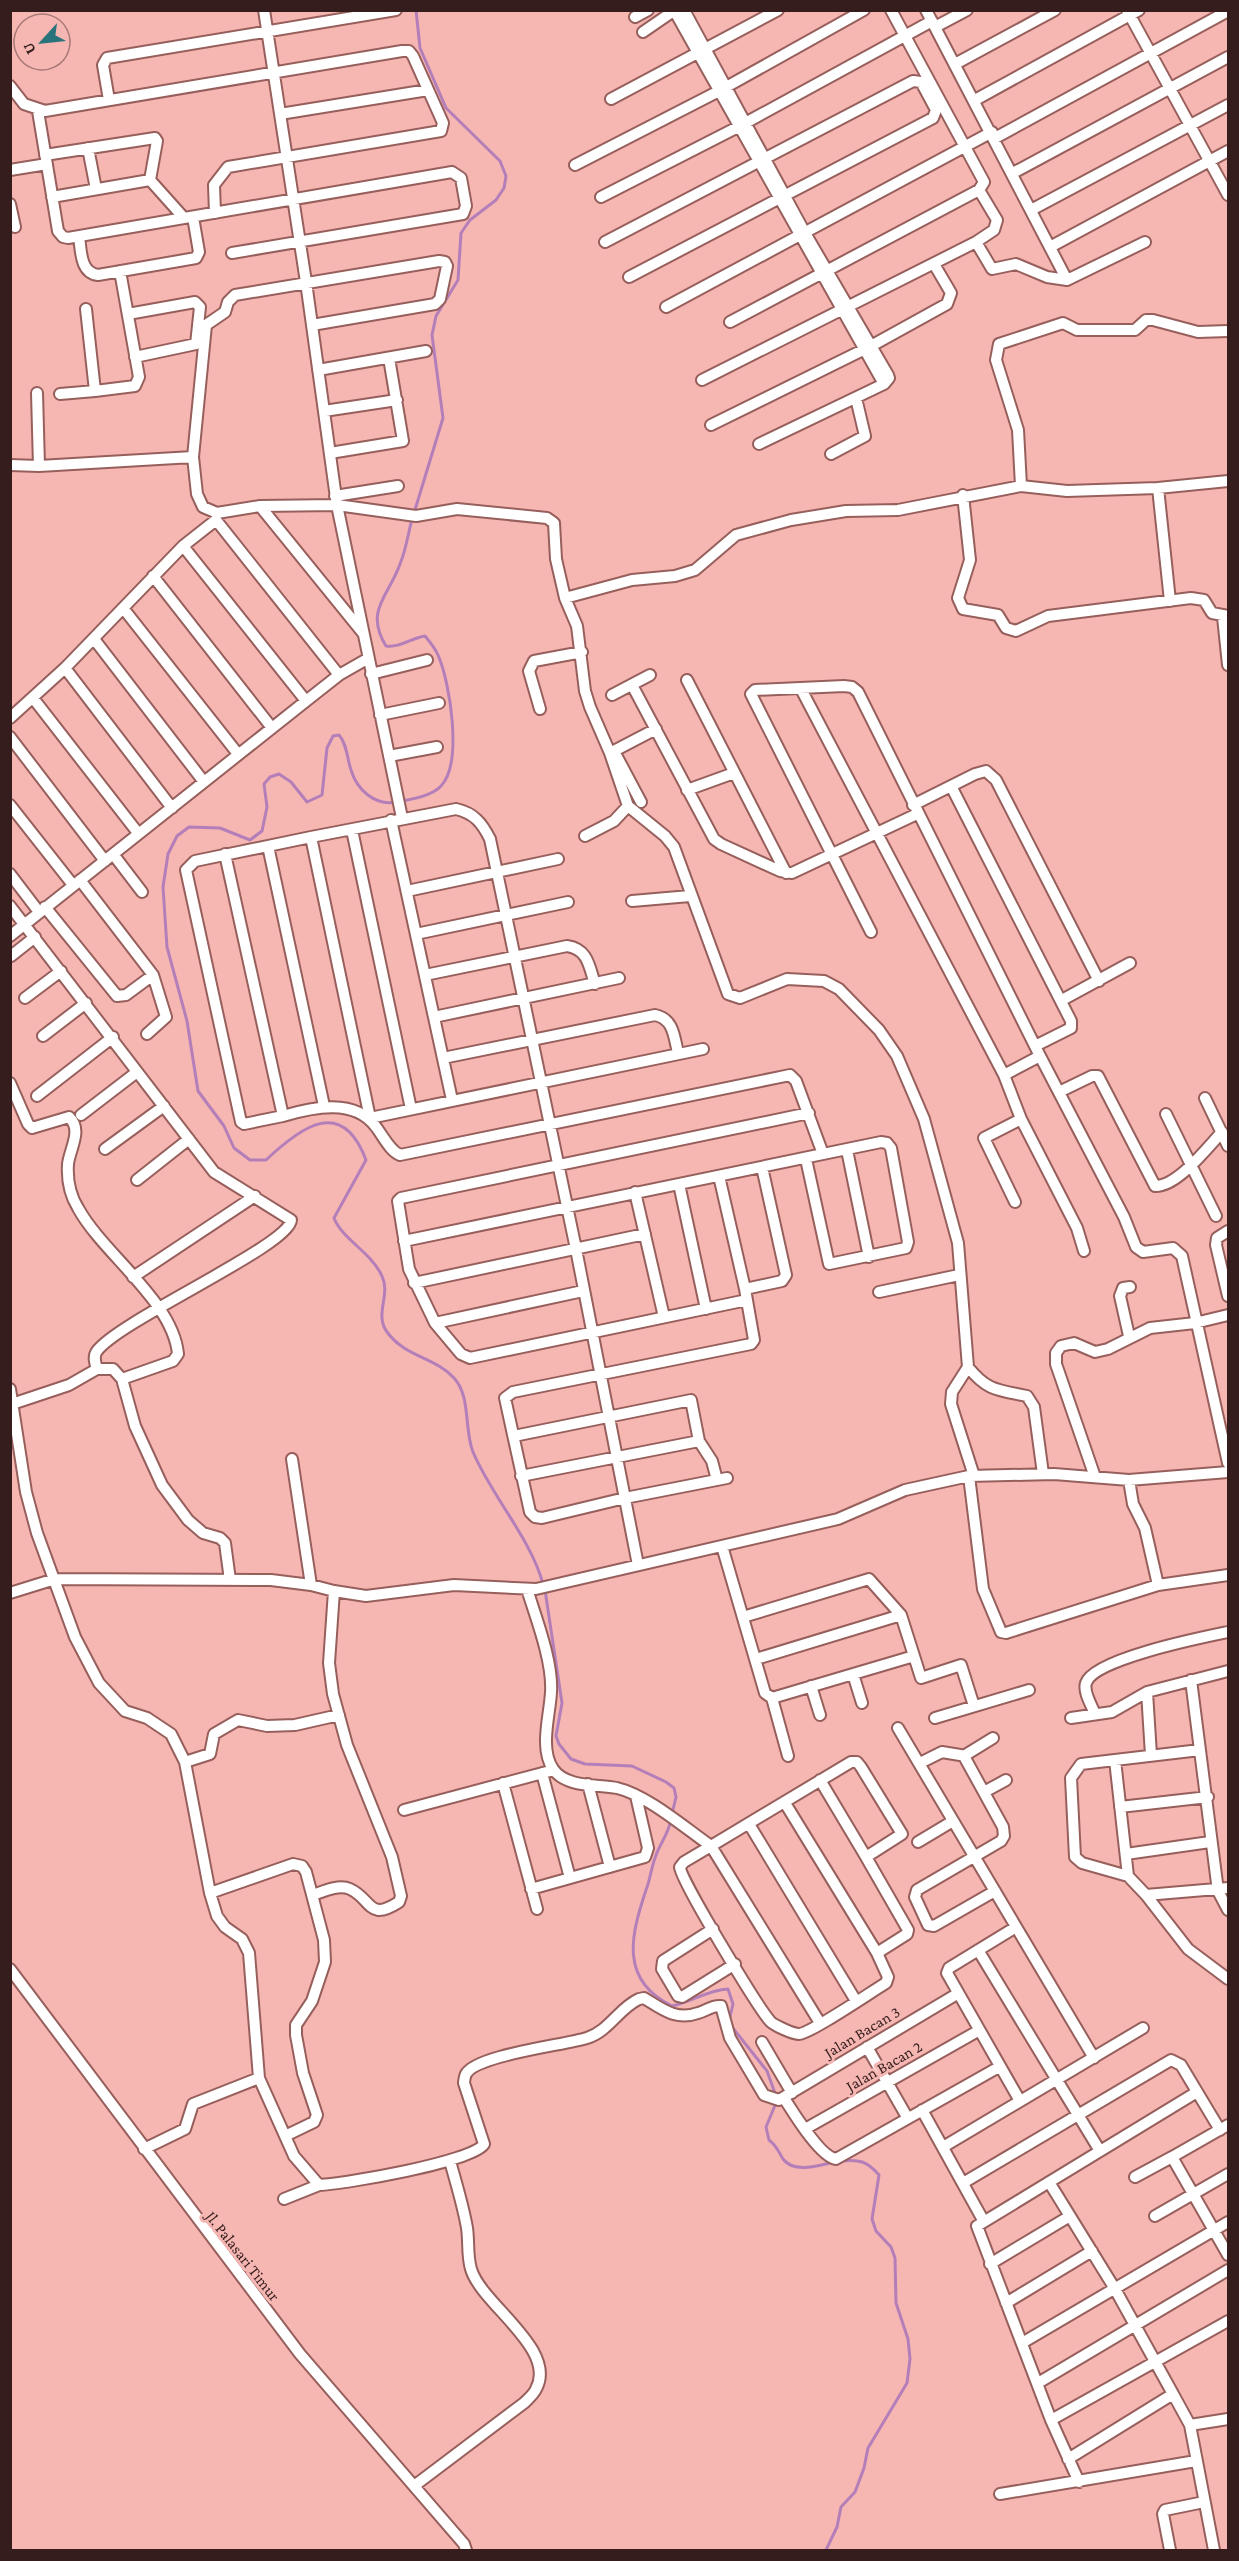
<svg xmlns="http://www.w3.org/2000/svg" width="1239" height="2561" font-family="'Crimson Pro',serif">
  <rect width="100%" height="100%" fill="#f6b7b3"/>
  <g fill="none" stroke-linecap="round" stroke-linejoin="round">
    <path stroke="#b47fb9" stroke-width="3" d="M414 513 443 418 432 335 436 316 458 280 461 233 470 220 496 200 504 188 506 176 500 161 446 108 420 48 416 10
      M402 801C414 799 433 795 441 786 463 763 450 682 438 655 435 648 430 642 425 636 411 638 400 648 386 646 364 610 389 596 400 564 406 550 408 534 412 519
      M396 802C375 806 357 790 351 770 347 758 347 744 339 735L333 736 327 748 322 795 307 802 291 782 279 774 270 777 264 784 267 807 262 831 250 840 220 828 189 827 177 836 168 854 163 887 167 947 187 1021 198 1091 224 1126 234 1148 250 1160H266C301 1127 342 1096 366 1160L334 1218C342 1239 371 1252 382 1276 391 1295 374 1314 387 1332 405 1357 435 1357 454 1378 471 1396 464 1430 473 1452 491 1495 531 1539 543 1584
      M545 1590 562 1703 556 1736 559 1744 571 1759 585 1764 632 1766 666 1782 674 1788 676 1797 672 1814
      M671 1820C668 1835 659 1845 655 1858 651 1869 650 1880 646 1890 631 1935 619 1980 672 2006 691 2002 708 1990 728 1989L733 2004 729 2021
      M732 2027 767 2071 776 2096
      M776 2103 766 2127 769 2140C777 2146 778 2151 783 2159 794 2174 820 2165 834 2162
      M826 2550 837 2527 841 2507 855 2492 864 2468 868 2448 907 2383 910 2359 908 2339 896 2303 895 2258 891 2247 876 2231 872 2219 879 2175C867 2161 859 2159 841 2161"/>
    <defs>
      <path id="street" d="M264 10 306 282 337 505 402 818
        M674 10 884 384 889 378 888 375 805 233 684 10
        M891 10 984 182 979 190
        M926 10 1067 280 1145 242
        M1127 10 1228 195
        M635 17 648 10
        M935 27 967 10
        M643 32 675 10
        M955 64 1055 10
        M10 86 24 104 45 111 402 51H409L413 56 443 123 441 131 228 167 214 185 215 213
        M611 99 778 10
        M109 100 103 65 107 58 396 10
        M975 100 1139 10
        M38 111 58 231 63 237 68 238 452 172 461 178 466 206 463 214 232 253
        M280 114 428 90
        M995 138 1228 11
        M88 148 96 189
        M45 155 155 138 157 141 150 180 184 218
        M575 165 719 91 864 10
        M10 170 47 164
        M1013 173 1228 57
        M52 197 150 180
        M601 197 738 127 932 21
        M10 204 15 227
        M1031 210 1228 105
        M79 236C81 250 80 273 98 275L196 258 199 252 193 217
        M605 242 913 81 921 82 936 110 933 118 629 277
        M976 242 992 269 1016 264 1047 277 1067 280
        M1050 247 1228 151
        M666 307 992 132
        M86 309 95 391 135 386 139 377 120 271
        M128 314 195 302 200 307 196 344 135 357
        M318 370 426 351
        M702 380 976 242 994 230 997 220 979 190 730 322
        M37 393 39 466
        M60 394 95 391
        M324 411 397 400
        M711 425 871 346 947 304 951 293 934 264
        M759 444 884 384
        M330 453 403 441 389 358
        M831 454 865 436 856 398
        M193 457 206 325 225 312 228 302 235 295 439 261 445 262 447 266 440 299 435 304 312 325
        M10 465 39 466 193 457 197 494 203 507 217 513 260 506 337 505 416 516 457 509 547 518 554 523 556 559 565 598
        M1021 486 1018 430 996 360 999 344 1063 323 1077 330H1135L1146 320H1153L1198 332 1228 331
        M1158 488 1170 601
        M963 495 970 560 958 598 963 609 998 615 1006 628 1016 631 1048 616 1191 598 1204 600 1212 613 1228 616
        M335 496 398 486
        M260 506 363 633
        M183 546 306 701
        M153 576 272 728
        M123 608 238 754
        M1223 617 1228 665
        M94 639 204 782
        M65 668 172 808
        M371 674 427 660
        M687 680 786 873
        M632 685 714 839 721 844 780 871 792 873 917 814
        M801 689 1004 1075 1021 1119 1077 1228 1084 1251
        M612 695 650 675
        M33 698 138 833
        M540 709 529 671 534 661 582 652
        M380 715 439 703
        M10 718 65 668 183 546 216 520 339 675
        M10 737 105 861
        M610 753 656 729
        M616 755 641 802
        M389 756 437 747
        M951 786 1071 1021V1028L1035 1046
        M687 790 734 773
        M10 805 73 885
        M913 805 975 774 986 771 996 780 1099 981
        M391 820 452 1100
        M352 830 411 1109
        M585 836 614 821 628 806
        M268 846 324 1106
        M113 854 142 892
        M225 854 283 1116C313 1107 355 1098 376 1127 383 1136 390 1151 400 1155L790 1075 796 1081 823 1154
        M10 874 39 912
        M80 880 153 975 166 1017 147 1034
        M407 891 558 859
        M632 901 690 896
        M10 906 214 1172 291 1220C290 1245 120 1320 97 1351 93 1356 95 1363 97 1369
        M45 907 117 996 126 995 153 975
        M871 932 751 694 755 690 844 686 852 687 858 692 1040 1056 1124 1217 1136 1247 1143 1252 1173 1248 1182 1256 1228 1463
        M416 934 568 902
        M10 936 306 701 339 675 367 659
        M11 956 35 937
        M425 975 567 946C588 949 589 966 595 984
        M25 998 61 971
        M1062 1000 1130 963
        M434 1017 619 978
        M43 1036 86 1003
        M443 1058 655 1015C674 1019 674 1037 678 1053
        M1004 1075 1040 1056
        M10 1083 28 1124 32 1128 69 1117C83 1130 70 1148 68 1164 67 1179 70 1195 78 1208 103 1254 173 1301 178 1354L173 1361 122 1379
        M1059 1092 1092 1076H1098L1155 1186C1177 1187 1207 1148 1222 1132
        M37 1096 113 1037
        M1205 1098 1228 1146
        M1166 1114 1216 1216
        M81 1115 137 1072
        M283 1116 244 1124 241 1122 186 870 195 861 311 837
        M105 1149 164 1106
        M847 1150 869 1257
        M719 1176 745 1289
        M137 1180 189 1139
        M679 1184 706 1309
        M635 1192 664 1317
        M1015 1202 984 1138 1021 1119
        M1228 1231 1217 1238 1216 1245 1228 1296
        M404 1241 881 1142 887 1143 891 1148 908 1242 906 1248 829 1264 806 1159
        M133 1277 255 1196
        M414 1283 645 1234
        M583 1291 435 1323 409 1269 398 1201 401 1198 809 1113
        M879 1292 959 1275
        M435 1323 461 1354 470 1358 747 1300
        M1129 1336 1120 1296 1123 1288 1130 1287
        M968 1367 952 1392 951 1404 974 1476
        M10 1389 26 1492 37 1533 75 1637 99 1683 125 1711 147 1718 171 1734 185 1762 210 1893 217 1916 225 1927 242 1939 249 1953 259 2078 294 2156 319 2185C344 2184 473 2162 484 2144L464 2083C464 2082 465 2075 466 2074 476 2055 565 2045 587 2038 609 2031 619 2008 639 1999L644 1998C662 2009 676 2021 698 2013 706 2011 712 2005 721 2006L730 2038 764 2095 779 2100 957 1994
        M15 1403 69 1385 97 1369H113L122 1379 135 1426 162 1485 188 1520 203 1533 220 1538 225 1543 230 1580
        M514 1436 691 1400 699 1441 712 1461 717 1480
        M292 1459 311 1585
        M1043 1474 1034 1407 1027 1396C998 1390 987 1391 968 1367L958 1243 924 1119 897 1056 879 1030 839 989 824 981 787 979 740 998 728 994 674 847 665 836 628 806 610 753 590 707 585 691 577 626 565 598 632 580 675 576 695 570 736 535 791 520 846 511 898 510 1021 486 1067 491 1158 488 1228 481
        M521 1476 699 1441
        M969 1476 983 1589 1001 1632 1006 1633 1158 1585 1228 1575
        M1095 1477 1056 1364V1353L1061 1346 1074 1343 1095 1352 1108 1349 1150 1328 1195 1323 1228 1315
        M727 1478 625 1498 542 1518 535 1517 530 1512 505 1398 513 1392 751 1344 754 1340 745 1289 782 1281 786 1275 762 1167
        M1129 1480 1133 1504 1145 1528 1158 1585
        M722 1546 765 1693 772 1698 914 1656
        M638 1565 576 1249 490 839C482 823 474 813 456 809L311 837 370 1118 703 1049
        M527 1589C536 1618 553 1662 551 1692 550 1715 539 1748 553 1769 566 1788 597 1784 617 1788 647 1795 685 1828 711 1846L851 1762H857L861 1767 902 1834 866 1857 908 1930 907 1934 877 1953 888 1977 886 1983C871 1992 811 2033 799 2034 793 2034 773 2025 770 2021 757 2006 680 1879 680 1867L684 1862 711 1846 820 2023
        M10 1593 55 1579 271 1580 311 1585 334 1591 366 1596 454 1585 536 1589 838 1519 905 1490 969 1476 1054 1474 1129 1480 1228 1472
        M743 1617 869 1579 901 1615 921 1678 961 1665 974 1706
        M756 1659 901 1615
        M853 1674 862 1703
        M1191 1680 1218 1891 1228 1910
        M811 1686 820 1715
        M1147 1692 1151 1755
        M772 1698 788 1756
        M1095 1714C1092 1706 1083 1692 1086 1683 1093 1659 1204 1637 1228 1632
        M935 1718 1029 1690
        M1071 1718 1112 1712 1147 1692 1228 1671
        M898 1728 1094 2058
        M993 1738 967 1754 965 1758 1003 1827 1004 1836 1001 1841 917 1890 915 1897 928 1925 934 1926 995 1891
        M1200 1750 1081 1764 1071 1778 1075 1857 1082 1863 1128 1876 1146 1895 1188 1949 1228 1979
        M1115 1760 1128 1876
        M185 1762 210 1754 214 1734 238 1720 267 1726 295 1725 339 1715
        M920 1763 942 1752 966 1756
        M542 1773 570 1878
        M820 1780 866 1857
        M503 1783 537 1909
        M588 1784 610 1867
        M984 1792 1006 1780
        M785 1803 877 1953
        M1120 1807 1208 1797
        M404 1810 554 1770
        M749 1824 856 2001
        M918 1842 953 1821
        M1126 1854 1210 1842
        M531 1889 645 1857 648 1848 636 1796
        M210 1893 293 1864 302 1866 306 1872 324 1940 325 1962 312 2001 296 2025V2035L303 2073 317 2115 314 2122 285 2136
        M313 1895C324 1891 339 1884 350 1889 372 1899 368 1922 399 1902L401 1896 392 1857 347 1745 333 1694 329 1663 334 1591
        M1146 1895 1228 1888
        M1016 1927 949 1968 947 1973 1020 2101
        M713 1929 663 1961 662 1969 678 1996 682 1997 735 1964
        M978 1950 1100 2151
        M10 1969 300 2354 464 2544 466 2550
        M762 2042 792 2093
        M867 2047 907 2117
        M784 2098C793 2112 820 2157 836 2159L999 2067
        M922 2110 983 2220
        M805 2129 978 2031
        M943 2147 1143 2028
        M144 2149 185 2129 193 2104 259 2078
        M1172 2157 1228 2125
        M1135 2177 1172 2157 1228 2255
        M1049 2182 1115 2289 1173 2394
        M963 2183 1171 2060 1181 2065 1220 2130
        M284 2199 319 2185
        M1155 2216 1228 2174
        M990 2264 1070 2216
        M1006 2303 1092 2251
        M1022 2343 1228 2222
        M1038 2383 1228 2270
        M1051 2420 1228 2321
        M1190 2425 1228 2419
        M1068 2459 1173 2394 1190 2425 1214 2550
        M1079 2482 1051 2420 977 2226 1197 2092
        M414 2486 524 2403C528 2399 534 2394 536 2389 558 2349 481 2304 471 2269 467 2256 469 2241 467 2228 463 2205 456 2183 450 2161
        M1000 2494 1196 2461
        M1170 2550 1163 2514 1165 2510 1204 2502"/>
    </defs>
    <use href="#street" stroke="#975f5b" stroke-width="14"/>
    <use href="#street" stroke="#fff" stroke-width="10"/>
  </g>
  <g text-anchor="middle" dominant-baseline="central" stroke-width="6" stroke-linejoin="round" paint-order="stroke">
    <g font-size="16" fill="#341d1c" stroke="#f6b7b3">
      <text transform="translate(862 2032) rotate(-31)">Jalan Bacan 3</text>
      <text transform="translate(884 2066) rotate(-30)">Jalan Bacan 2</text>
      <text transform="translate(243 2256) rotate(52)">Jl. Palasari Timur</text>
    </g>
  </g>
  <rect width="1239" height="2561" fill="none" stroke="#341d1c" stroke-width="24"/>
  <g transform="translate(42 42) rotate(243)"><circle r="28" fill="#f6b7b3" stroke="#a87977" stroke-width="1.5"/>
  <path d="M0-4.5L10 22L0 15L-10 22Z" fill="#29737a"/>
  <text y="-9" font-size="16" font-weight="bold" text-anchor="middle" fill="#341d1c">U</text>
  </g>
</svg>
